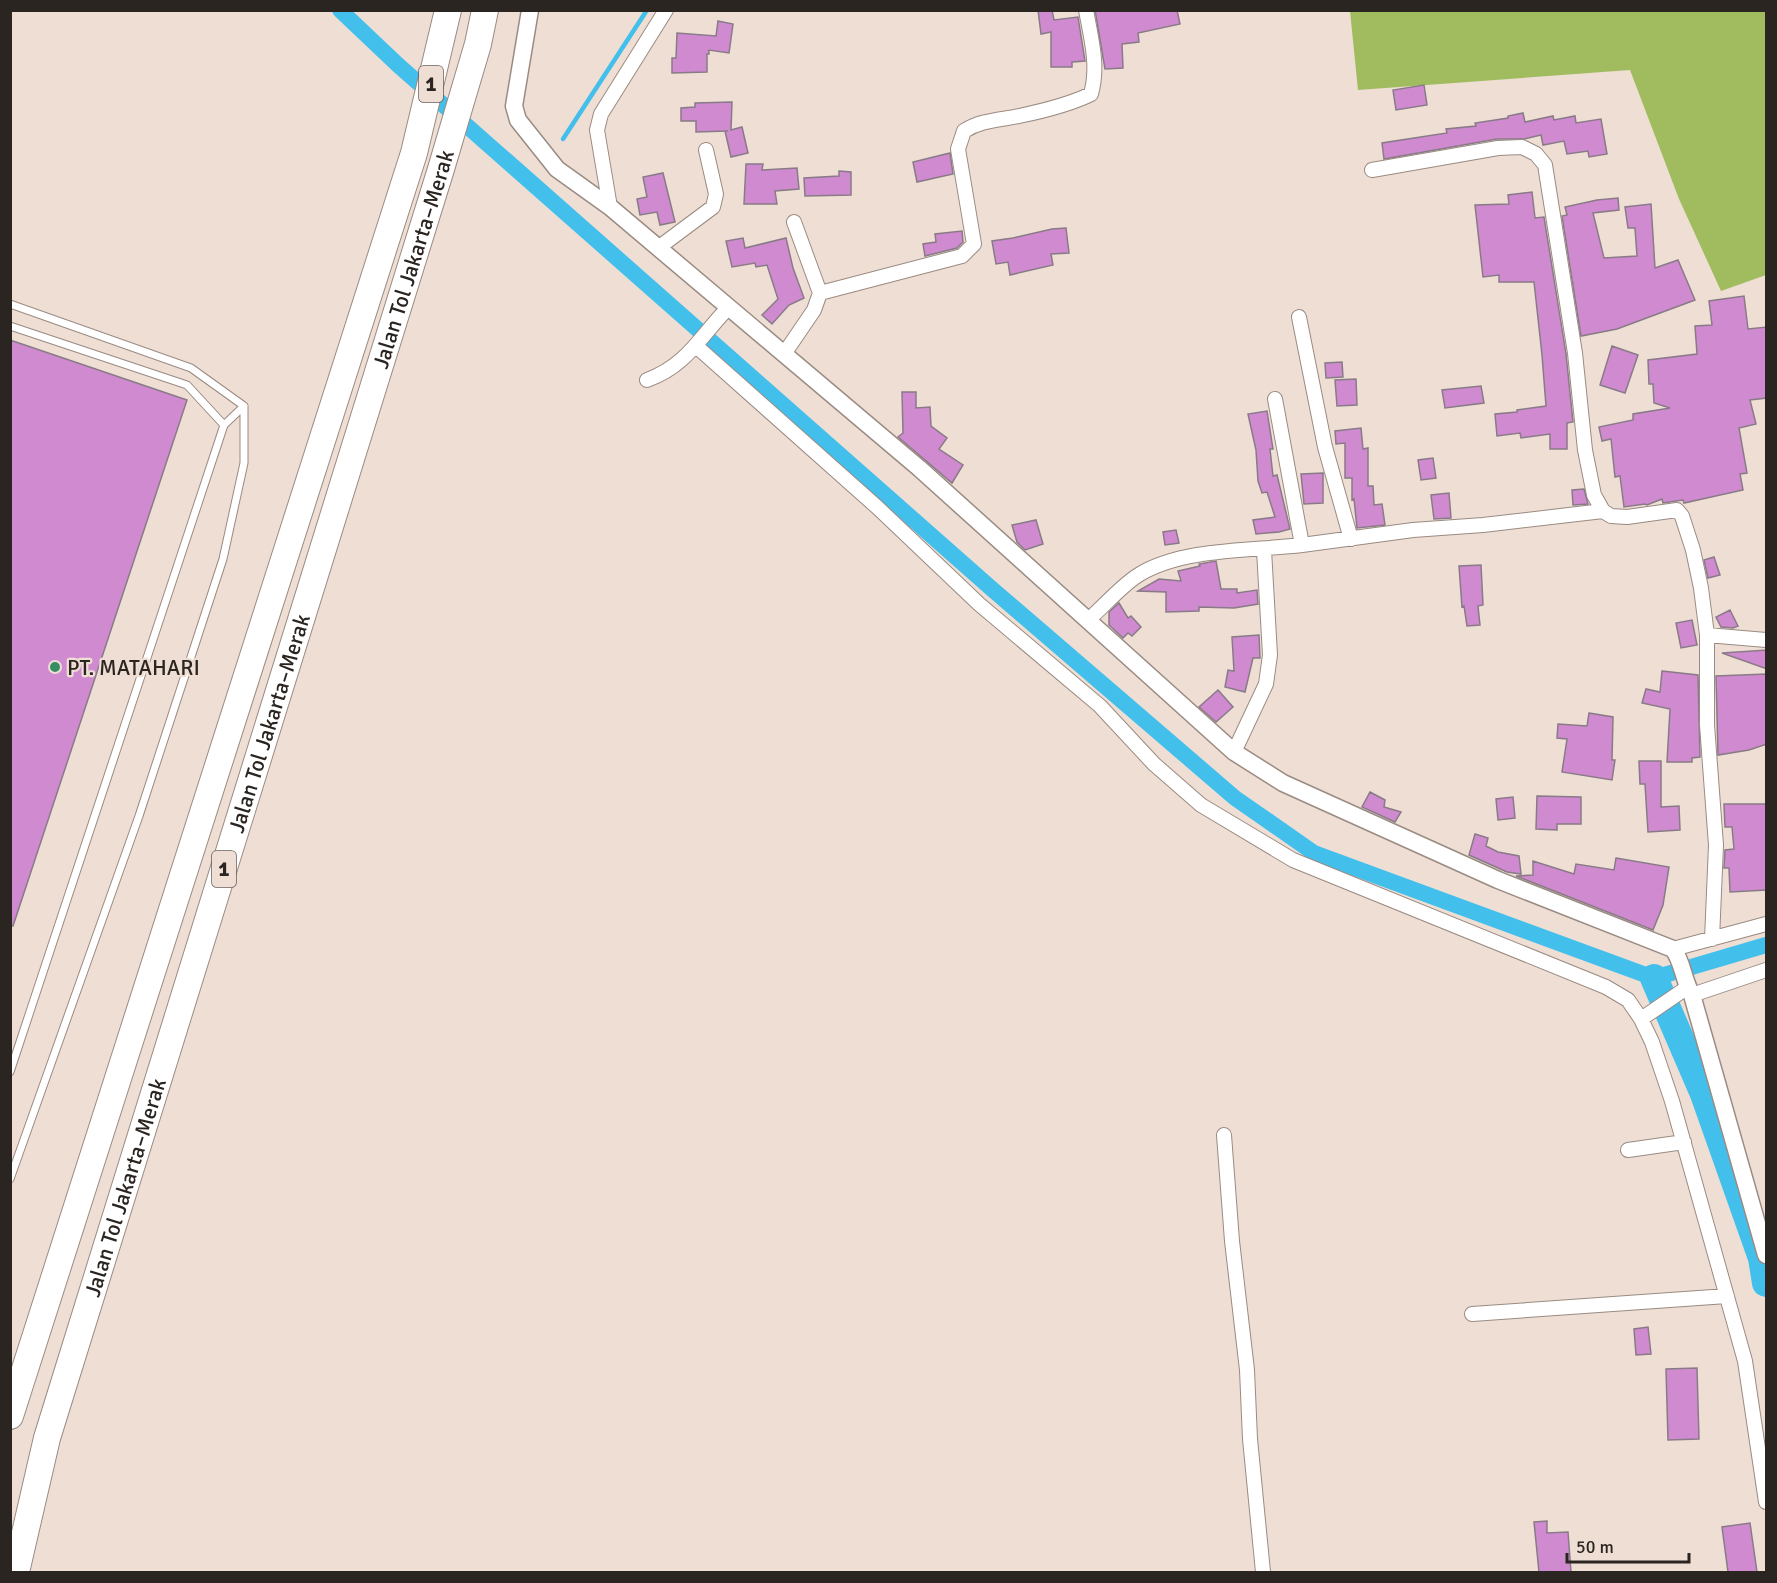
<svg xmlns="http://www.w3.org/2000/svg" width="1777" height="1583" font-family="Signika,sans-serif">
  <rect width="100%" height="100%" fill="#efded4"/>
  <path fill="#a0bc5f" d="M1350 11H1766V275L1721 291 1679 199 1630 70 1358 90Z"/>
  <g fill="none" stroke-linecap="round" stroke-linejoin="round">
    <path stroke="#42c0eb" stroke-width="4.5" d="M563 139 647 10"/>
    <path stroke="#42c0eb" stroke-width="16" d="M340 10 398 65 992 589 1235 798 1314 853 1654 978 1766 945"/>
    <path stroke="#42c0eb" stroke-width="28" d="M1654 978 1704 1094 1762 1258 1766 1283"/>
  </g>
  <path fill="#d08acf" stroke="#887b87" stroke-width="1.5" d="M1038 10H1052L1054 20 1078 17 1085 61 1072 62V67H1051V32L1041 34Z
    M1095 10H1177L1180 24 1138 33 1139 42 1122 44 1123 68 1105 69Z
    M718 21 733 24 729 53 709 50V54H707V72L672 73V58H676L677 33 716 36Z
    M1424 85 1427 105 1396 110 1393 90Z
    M732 102 731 130 742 127 748 153 731 157 725 131H728L696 132V121H681V108L695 107V103Z
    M1523 113 1525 122 1553 116 1554 120 1575 116 1576 123 1601 119 1607 154 1589 157 1588 151 1567 154 1564 141 1543 145 1541 135 1524 139H1497L1384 159 1382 143 1447 133 1446 129 1476 126 1475 123 1508 118V116Z
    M950 153 953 174 917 182 913 162Z
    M746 164H763L762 170 797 168 799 189 775 191 777 204H744Z
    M839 171 851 172V195L805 196 804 178 839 176Z
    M663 173 675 222 660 225 657 212 640 215 637 199 647 197 643 177Z
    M1532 192 1535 218 1544 217 1566 354 1573 422 1567 423V449H1550V434L1521 438 1520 433 1497 436 1495 414 1517 412V410L1546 406 1542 355 1534 282H1499V275L1483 277 1475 205 1509 204 1508 195Z
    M1618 198 1619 210 1593 213 1604 258 1637 256 1635 228H1628L1625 207 1651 204 1655 268 1678 260 1695 300 1617 329 1581 336 1562 216 1567 215 1565 207 1597 200Z
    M1066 228 1069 253 1051 254 1053 265 1010 275 1008 262 996 264 992 241 1013 238 1052 229Z
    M962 231 963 242 957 248 925 256 923 244 936 242 935 234Z
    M743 238 745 248 786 238 793 268 804 298 789 305 772 324 762 315 778 299 767 265 756 267 755 263 732 267 726 241Z
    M1744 296 1748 329 1767 327V398L1750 400 1756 424 1739 428 1747 473 1740 474 1743 490 1684 503 1683 500 1663 503 1662 499 1647 505 1645 504 1624 507 1620 476 1615 477 1611 439 1602 441 1599 427 1633 420V414L1670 408 1654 403 1653 384H1649L1648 360 1697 354 1695 326 1712 325 1709 301Z
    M10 340 187 400 13 926H10Z
    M1612 346 1638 355 1625 393 1600 385Z
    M1342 362 1343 377 1326 378 1325 363Z
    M1356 379 1357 405 1337 406 1335 380Z
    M1481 386 1484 403 1445 408 1442 390Z
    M902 392H916V408L930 407 931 426 947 438 939 449 963 465 952 483 898 437 903 433Z
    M1267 411 1273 449H1270L1273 476 1277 475 1290 529 1279 532 1256 534 1253 520 1275 517 1267 492 1262 493 1258 481 1256 450 1248 414Z
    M1361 428 1363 449 1368 448V486H1373L1374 505 1382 504 1385 525 1357 528 1354 499 1352 500V478H1345V443L1336 444 1335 431Z
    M1433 458 1436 478 1421 480 1418 460Z
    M1323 473V503L1304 504 1301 474Z
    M1584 489 1588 504 1573 505 1572 490Z
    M1449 493 1451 518 1434 519 1431 495Z
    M1036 520 1043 544 1025 550 1017 542 1012 525Z
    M1176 530 1179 543 1165 545 1163 532Z
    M1714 557 1720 575 1708 578 1704 560Z
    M1216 561 1221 589H1237V593L1257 590 1258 604 1234 608 1199 607V611L1166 612V592L1138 591 1159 579 1181 581 1178 571 1200 566 1199 564Z
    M1481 565 1483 605 1478 606 1480 625 1467 626 1464 606 1462 607 1459 566Z
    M1119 603 1128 618 1131 616 1141 627 1132 636 1128 633 1123 638 1109 625V612Z
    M1730 610 1738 626 1733 628 1721 627 1716 617Z
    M1692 620 1697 645 1681 648 1676 623Z
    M1259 635 1260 658H1253L1245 692 1225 687 1228 670 1234 671 1232 637Z
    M1767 650V669L1722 653Z
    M1662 671 1698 675 1700 757 1692 758V762H1667L1670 709 1642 703 1646 689 1660 692Z
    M1767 674V744L1749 750 1718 755 1716 676Z
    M1218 690 1233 707 1216 722 1199 707Z
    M1589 713 1613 717 1612 760H1615L1612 780 1562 772 1567 739 1557 738 1558 724 1587 726Z
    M1639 761H1661V807L1679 806 1680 830 1648 832 1645 784H1640Z
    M1370 792 1385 800 1384 807 1401 812 1395 822 1362 807Z
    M1537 796 1581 797V824H1557V830L1536 829Z
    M1513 797 1515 818 1498 820 1496 799Z
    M1724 804H1767V890L1730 892 1729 868H1724L1725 850 1734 849 1732 827H1725Z
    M1475 834 1488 838 1486 846 1498 852 1519 856 1521 874 1507 872 1469 855Z
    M1616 858 1669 867 1663 905 1653 930 1516 876 1533 875V861L1574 874 1576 864 1614 870Z
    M1648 1327 1651 1354 1636 1355 1634 1329Z
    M1697 1368 1699 1439 1668 1440 1666 1369Z
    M1547 1521V1533L1568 1532 1571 1572H1539L1534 1522Z
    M1750 1523 1757 1572H1728L1722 1527Z"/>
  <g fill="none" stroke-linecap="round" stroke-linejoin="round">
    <defs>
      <path id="service" d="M10 304 191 368 244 406
        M10 326 187 385 224 425
        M10 1072 224 425 244 406V463L223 559 139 816 10 1179"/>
      <path id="minor" d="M1372 170 1498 148 1522 147 1536 154 1545 165 1575 353 1585 450 1594 495 1603 511 1611 516 1627 517 1677 510 1682 516 1693 550 1701 588 1707 635V725L1716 845 1712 939
        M610 207 597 130 601 114 666 10
        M658 248 713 207 716 194 706 150
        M820 293 962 256 974 244 958 149 964 131C981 120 1000 120 1019 116 1043 111 1069 105 1091 94 1099 66 1091 38 1086 10
        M1299 317 1325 447 1351 539
        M696 346 877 507 979 604 1100 706 1154 764 1201 805 1293 860 1606 987 1628 1000 1641 1019 1652 1042 1672 1101 1745 1361 1766 1502
        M784 354 814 310 820 293 794 222
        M647 380C687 366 701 335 729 307
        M1302 545 1413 530 1483 525 1603 511
        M1088 620C1103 607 1124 583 1140 574 1184 548 1251 551 1302 545L1275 399
        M1707 635 1766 640
        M1234 752 1266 684 1270 655 1264 550
        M1673 949 1766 924
        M1692 995 1766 970
        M1641 1019 1688 987
        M1224 1135 1232 1241 1247 1370 1250 1439 1263 1572
        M1628 1150 1684 1142
        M1472 1314 1727 1296"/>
      <path id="tertiary" d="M530 10 514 106 518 120 557 169 610 207 919 468 1234 752 1283 783 1498 880 1673 949C1683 962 1683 980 1692 995L1766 1255"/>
      <g id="motorway">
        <path d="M10 1416 414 153 448 10"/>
        <path id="s1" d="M16 1572 47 1438 441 169 478 44 485 10"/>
      </g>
    </defs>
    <use href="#service" stroke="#9a8b82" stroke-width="9"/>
    <use href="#minor" stroke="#9a8b82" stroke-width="16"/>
    <use href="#tertiary" stroke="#9a8b82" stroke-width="19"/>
    <use href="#motorway" stroke="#9a8b82" stroke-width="28"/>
    <use href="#service" stroke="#fff" stroke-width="7"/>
    <use href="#minor" stroke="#fff" stroke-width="14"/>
    <use href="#tertiary" stroke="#fff" stroke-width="16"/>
    <use href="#motorway" stroke="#fff" stroke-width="26"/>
  </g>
  <circle fill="#368d61" stroke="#efded4" stroke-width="2" cx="55" cy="667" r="6"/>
  <g text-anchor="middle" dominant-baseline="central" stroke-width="4.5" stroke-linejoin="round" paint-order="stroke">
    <g fill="#efded4" stroke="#665c57" stroke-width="1.5">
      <rect x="419" y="66" width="24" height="36" rx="4.5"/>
      <rect x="212" y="851" width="24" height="36" rx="4.5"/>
    </g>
    <g font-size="21" font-weight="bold" fill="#2b2521">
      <text x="431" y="84">1</text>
      <text x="224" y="869">1</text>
    </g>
    <g font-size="22" fill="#2b2521" stroke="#efded4">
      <text stroke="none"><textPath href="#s1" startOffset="1372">Jalan Tol Jakarta–Merak</textPath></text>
      <text stroke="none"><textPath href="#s1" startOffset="886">Jalan Tol Jakarta–Merak</textPath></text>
      <text stroke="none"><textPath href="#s1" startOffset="400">Jalan Tol Jakarta–Merak</textPath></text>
    </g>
    <g font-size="22" fill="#2b2521" stroke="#efded4" text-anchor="start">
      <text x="67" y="667">PT. MATAHARI</text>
    </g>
  </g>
  <rect width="1777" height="1583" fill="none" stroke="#2b2521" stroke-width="24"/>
  <path d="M1567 1553v9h122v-9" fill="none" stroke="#2b2521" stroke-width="3"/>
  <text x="1576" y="1553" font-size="18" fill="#2b2521" stroke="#efded4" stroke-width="4.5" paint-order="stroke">50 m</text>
</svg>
